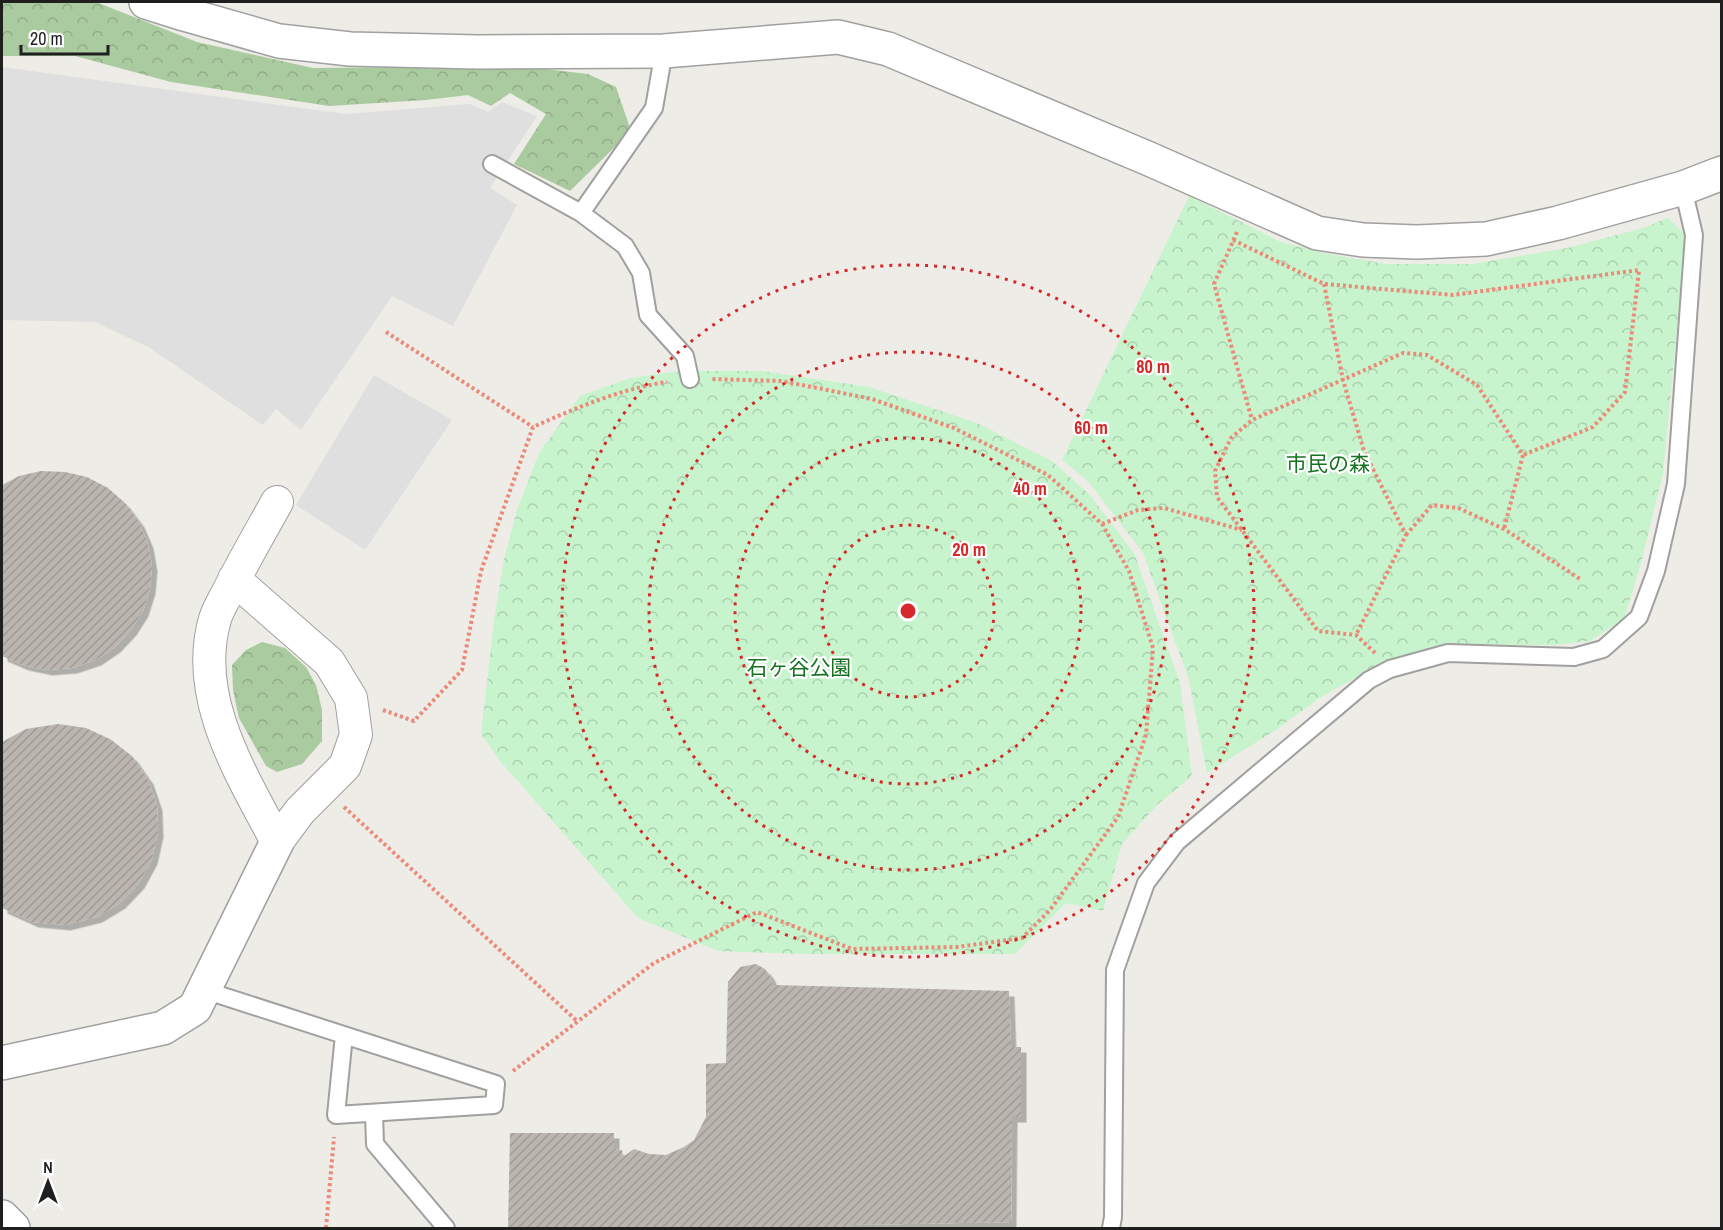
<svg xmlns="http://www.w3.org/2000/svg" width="1723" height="1230" font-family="'Archivo Narrow','Noto Sans JP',sans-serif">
  <defs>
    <pattern id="forest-crowns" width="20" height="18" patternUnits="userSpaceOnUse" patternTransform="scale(1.5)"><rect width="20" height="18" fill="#aaca9f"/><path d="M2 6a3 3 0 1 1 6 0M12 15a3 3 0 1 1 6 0" fill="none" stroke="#92ad88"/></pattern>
    <pattern id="park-crowns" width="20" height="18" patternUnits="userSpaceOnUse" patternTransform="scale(1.5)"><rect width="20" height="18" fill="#c7f4cc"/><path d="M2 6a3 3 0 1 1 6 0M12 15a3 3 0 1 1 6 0" fill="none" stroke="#aad1af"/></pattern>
    <pattern id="building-hatch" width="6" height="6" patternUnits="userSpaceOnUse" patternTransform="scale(1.5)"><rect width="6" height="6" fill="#bbb5af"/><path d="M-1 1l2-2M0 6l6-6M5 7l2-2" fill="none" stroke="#a09b96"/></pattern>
    <filter id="shadow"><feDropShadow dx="5.5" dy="5.5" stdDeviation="0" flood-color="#0004"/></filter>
  </defs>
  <rect width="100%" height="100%" fill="#eeece6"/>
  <path fill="url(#forest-crowns)" d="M2 2H96L197 42 313 68 519 66 588 74 616 87 631 131 570 191 514 164 546 114 510 93 491 106 468 95 426 100 329 106 171 82 75 56H2Z
    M262 642 285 648 306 667 316 685 322 710V741L302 764 277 772 266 766 239 718 233 690 232 665 246 650Z"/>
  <path fill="url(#park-crowns)" d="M1189 196 1281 242 1324 253 1386 264H1472L1567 248 1643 228 1668 218 1686 235 1663 474 1640 567 1624 619 1590 641 1555 645 1450 644 1398 657 1372 668 1318 699 1276 730 1207 773 1189 680 1143 553 1088 481 1062 460Z
    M680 371H762L869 387 977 423 1052 461 1089 494 1134 553 1180 683 1192 776 1157 805 1122 844 1103 911 1066 903 1015 954H801L718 951 638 918 500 761 481 734 494 620 504 559 517 510 539 453 580 396 630 378Z"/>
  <path fill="#dfdfdf" d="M2 67 346 114 470 104 488 112 502 102 537 116 490 188 517 205 453 326 392 296 301 430 276 409 263 425 148 347 95 322 2 320Z
    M374 375 452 420 365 550 296 505Z"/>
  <path fill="url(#building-hatch)" filter="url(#shadow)" d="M41 471 65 472 87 477 108 488 125 503 139 522 148 543 152 566 150 589 143 611 131 630 115 647 96 660 72 668 47 670 23 665 2 656V485L19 476Z
    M58 724 86 728 110 739 132 756 148 779 157 805 158 832 152 859 139 883 120 903 97 917 65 925 33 922 2 908V742L26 729Z
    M756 964 765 969 770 976 773 985 1009 991 1011 1047H1021V1117H1012L1011 1222 850 1225V1228H508L510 1133H614V1149L622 1150 623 1157 634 1149 649 1154 666 1155 684 1147 694 1140 706 1117V1064L726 1063 728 982 740 967Z"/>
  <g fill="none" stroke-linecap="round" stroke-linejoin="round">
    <defs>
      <path id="service" d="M492 164 581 213 654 108 664 51
        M581 213 625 246 641 273 648 315 685 356 690 379
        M204 990 496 1084 494 1105 336 1115 344 1035
        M374 1113 375 1144 446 1228
        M1111 1228 1113 1217 1115 970 1146 883 1177 842 1369 680 1390 669 1448 653 1574 657 1603 649 1639 617 1656 571 1676 484 1694 235 1683 188"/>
      <path id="minor" d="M234 579 329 662 351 698 356 735 345 766 300 811 277 842C242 775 192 698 215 619 218 609 224 600 229 590 244 560 261 531 277 502"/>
      <path id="tertiary" d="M146 2 184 14 279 41 350 49 478 52 664 51 838 37 888 49 1147 158 1317 233 1363 240 1417 242 1486 239 1558 223 1683 188 1722 173
        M2 1063 163 1028 195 1008 277 842
        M2 1217 13 1228"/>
    </defs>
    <use href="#service" stroke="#a0a0a0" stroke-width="20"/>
    <use href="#minor" stroke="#a0a0a0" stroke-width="34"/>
    <use href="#tertiary" stroke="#a0a0a0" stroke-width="36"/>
    <path stroke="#ec8979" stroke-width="4" stroke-dasharray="3 3" stroke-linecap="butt" d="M1237 232 1214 284 1252 420
      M1233 240 1324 284 1453 295 1639 270 1625 392 1593 427 1523 455
      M1324 284 1343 380 1364 451 1406 535 1356 635
      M386 332 533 427
      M1102 524 1138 510 1164 508 1242 530
      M1406 535 1432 505 1458 508 1504 529 1580 579
      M1375 653 1356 635 1318 631 1217 497 1215 471 1231 438 1252 420 1403 353 1427 355 1477 385 1523 455 1504 529
      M383 710 414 721 462 670 481 571 533 427C576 408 620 389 667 382
      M344 807 577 1021
      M513 1071 654 963 757 912 852 949 957 947 1022 938 1050 910 1118 817 1146 735 1153 648 1129 571 1102 524 1048 475 954 428 872 399 782 381 710 379
      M326 1228 334 1137"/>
    <use href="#service" stroke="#fff" stroke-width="16"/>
    <use href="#minor" stroke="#fff" stroke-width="32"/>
    <use href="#tertiary" stroke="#fff" stroke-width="33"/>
  </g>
  <g fill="none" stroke="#d62828" stroke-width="3" stroke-dasharray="3 6">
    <circle cx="908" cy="611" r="86"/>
    <circle cx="908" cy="611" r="173"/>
    <circle cx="908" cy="611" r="259"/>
    <circle cx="908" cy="611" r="346"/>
  </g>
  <g text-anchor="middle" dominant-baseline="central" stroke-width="4.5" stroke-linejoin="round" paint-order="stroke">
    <g font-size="21" fill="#177322" stroke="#fff">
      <text x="1328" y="463">市民の森</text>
      <text x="799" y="667">石ヶ谷公園</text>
    </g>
  </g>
  <circle cx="908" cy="611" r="9" fill="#d62828" stroke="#fff" stroke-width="3"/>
  <g font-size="18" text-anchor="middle" font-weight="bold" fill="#d62828" stroke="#fff" stroke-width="4.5" stroke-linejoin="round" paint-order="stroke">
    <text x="1153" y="373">80 m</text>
    <text x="1091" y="434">60 m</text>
    <text x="1030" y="495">40 m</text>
    <text x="969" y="556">20 m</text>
  </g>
  <rect width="1723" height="1230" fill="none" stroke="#1f1f1f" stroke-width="6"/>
  <g transform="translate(48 1182)" stroke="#ffffff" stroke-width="4.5" paint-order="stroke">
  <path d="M0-4.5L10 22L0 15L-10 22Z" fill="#1f1f1f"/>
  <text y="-9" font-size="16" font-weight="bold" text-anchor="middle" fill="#1f1f1f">N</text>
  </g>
  <path d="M21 45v9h87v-9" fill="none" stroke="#1f1f1f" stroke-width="3"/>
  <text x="30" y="45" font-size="18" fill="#1f1f1f" stroke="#ffffff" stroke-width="4.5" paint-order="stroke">20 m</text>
</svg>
